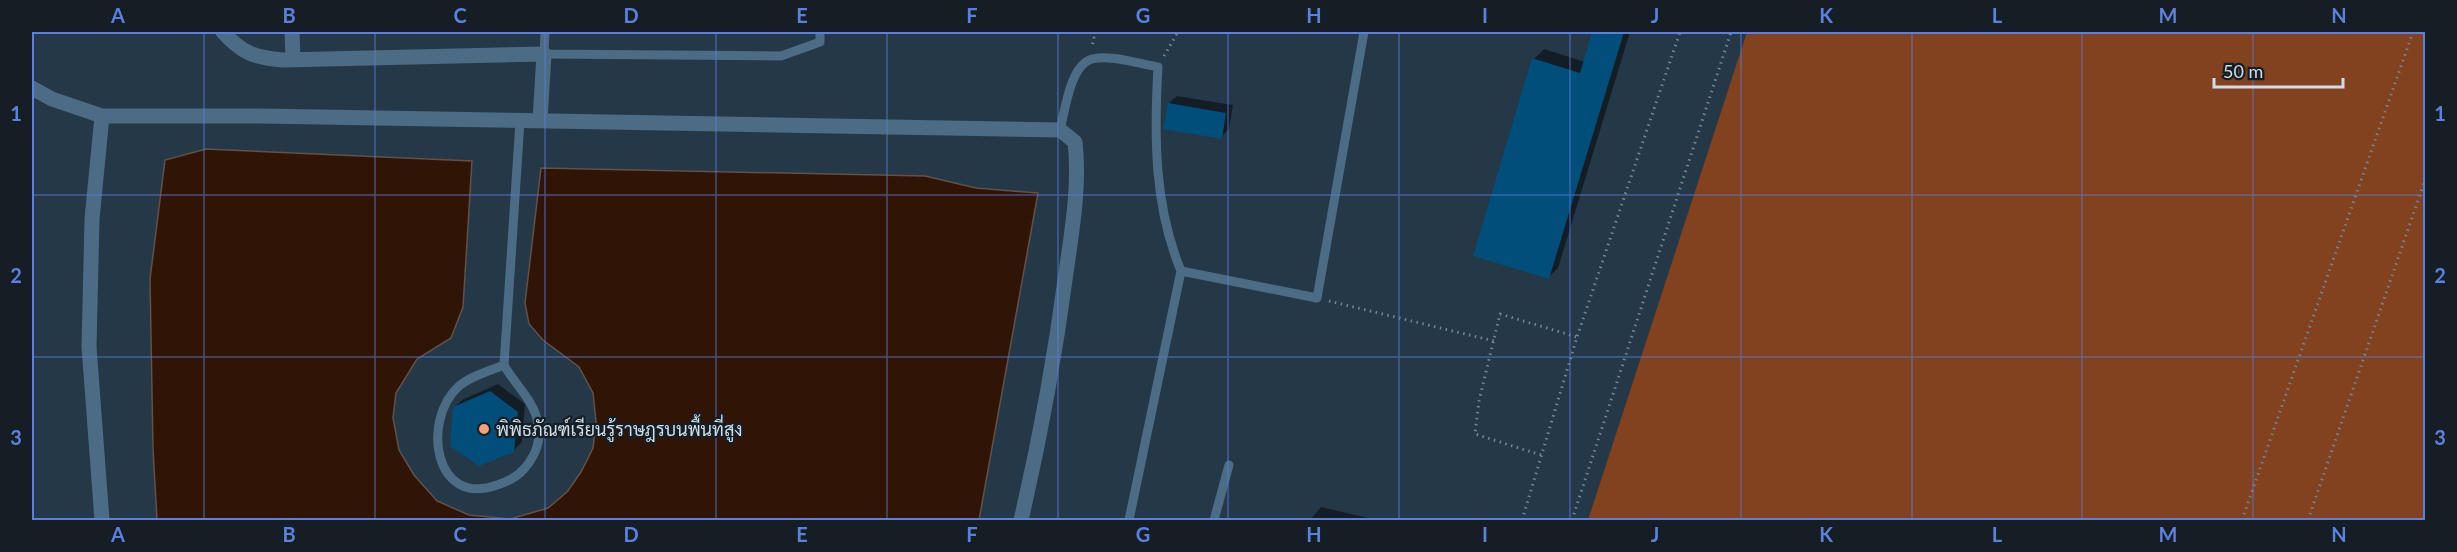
<svg xmlns="http://www.w3.org/2000/svg" width="2457" height="552" font-family="Lato,Sarabun,sans-serif">
  <rect width="100%" height="100%" fill="#253847"/>
  <path fill="#824220" d="M1747 32H2425V520H1588Z"/>
  <path fill="#301507" stroke="#60514a" stroke-width="1.5" d="M206 149 472 161 463 307 451 338 417 359 396 393 393 418 399 450 414 475 437 501 469 515 510 519 548 508 567 492 581 472 593 448 596 422 593 393 579 367 543 340 529 324 525 303 541 168 925 176 976 188 1038 193 979 520H157L153 449 150 279 165 160Z"/>
  <path fill="#0007" d="M1594 32H1630L1558 268 1548 278 1534 59 1544 49 1585 62Z
    M1177 96 1233 105 1229 129 1221 137 1169 103Z
    M498 384 525 404 522 442 514 450 454 408 462 400Z
    M1321 507 1377 520H1310Z"/>
  <path fill="#004e79" d="M1592 32H1624L1549 279 1473 256 1532 58 1580 73Z
    M1168 103 1226 113 1222 139 1163 129Z
    M490 391 518 412 514 452 479 466 450 446 453 407Z"/>
  <g fill="none" stroke-linecap="round" stroke-linejoin="round">
    <path stroke="#748490" stroke-width="3" stroke-dasharray="1.5 4.5" stroke-linecap="butt" d="M1090 32 1094 38 1092 47
      M1164 56 1178 32
      M1329 301 1494 341
      M1541 455 1475 434 1479 401 1500 314 1577 337
      M1522 520 1577 337 1680 32
      M1572 520 1731 32
      M2242 520 2413 32
      M2308 520 2426 177"/>
    <path stroke="#4c6c86" stroke-width="9" d="M545 32 544 54 781 56 820 42V32
      M1060 130C1065 111 1070 65 1092 59 1108 54 1140 64 1158 67 1154 136 1154 206 1181 271L1129 520
      M1181 271 1317 298 1364 32
      M504 365C489 371 471 376 459 386 421 420 434 508 497 485 507 482 516 478 524 469 537 454 542 439 537 419 532 399 514 383 504 365L520 121
      M1214 520 1229 465"/>
    <path stroke="#4c6c86" stroke-width="15" d="M223 32C242 53 255 58 283 60L544 54 540 121
      M292 32 293 59
      M32 88 52 99 102 116H261L1060 130 1075 142C1080 185 1072 230 1066 273 1055 356 1040 439 1021 520
      M102 520 89 347 92 219 102 116"/>
  </g>
  <path fill="none" stroke="#5c80dd" stroke-width="1.5" stroke-opacity="0.55" d="M204 32V520M375 32V520M545 32V520M716 32V520M887 32V520M1058 32V520M1228 32V520M1399 32V520M1570 32V520M1741 32V520M1912 32V520M2082 32V520M2253 32V520M32 195H2426M32 357H2426"/>
  <circle fill="#f1a17b" stroke="#161e25" stroke-width="2" cx="484" cy="429" r="6"/>
  <g text-anchor="middle" dominant-baseline="central" stroke-width="4.5" stroke-linejoin="round" paint-order="stroke">
    <g font-size="18" fill="#d1dde6" stroke="#161e25" text-anchor="start">
      <text x="496" y="429">พิพิธภัณฑ์เรียนรู้ราษฎรบนพื้นที่สูง</text>
    </g>
  </g>
  <rect width="2457" height="552" fill="none" stroke="#161e25" stroke-width="66"/>
  <path d="M2214 78v9h129v-9" fill="none" stroke="#d1dde6" stroke-width="3"/>
  <text x="2223" y="78" font-size="18" fill="#d1dde6" stroke="#161e25" stroke-width="4.5" paint-order="stroke">50 m</text>
  <rect x="33" y="33" width="2391" height="486" fill="none" stroke="#5c80dd" stroke-width="2"/>
  <g font-size="20" text-anchor="middle" font-weight="bold" fill="#5c80dd">
    <text x="118" y="23">A</text>
    <text x="289" y="23">B</text>
    <text x="460" y="23">C</text>
    <text x="631" y="23">D</text>
    <text x="802" y="23">E</text>
    <text x="972" y="23">F</text>
    <text x="1143" y="23">G</text>
    <text x="1314" y="23">H</text>
    <text x="1485" y="23">I</text>
    <text x="1655" y="23">J</text>
    <text x="1826" y="23">K</text>
    <text x="1997" y="23">L</text>
    <text x="2168" y="23">M</text>
    <text x="2339" y="23">N</text>
    <text x="16" y="121">1</text>
    <text x="2440" y="121">1</text>
    <text x="16" y="283">2</text>
    <text x="2440" y="283">2</text>
    <text x="16" y="445">3</text>
    <text x="2440" y="445">3</text>
    <text x="118" y="542">A</text>
    <text x="289" y="542">B</text>
    <text x="460" y="542">C</text>
    <text x="631" y="542">D</text>
    <text x="802" y="542">E</text>
    <text x="972" y="542">F</text>
    <text x="1143" y="542">G</text>
    <text x="1314" y="542">H</text>
    <text x="1485" y="542">I</text>
    <text x="1655" y="542">J</text>
    <text x="1826" y="542">K</text>
    <text x="1997" y="542">L</text>
    <text x="2168" y="542">M</text>
    <text x="2339" y="542">N</text>
  </g>
</svg>
